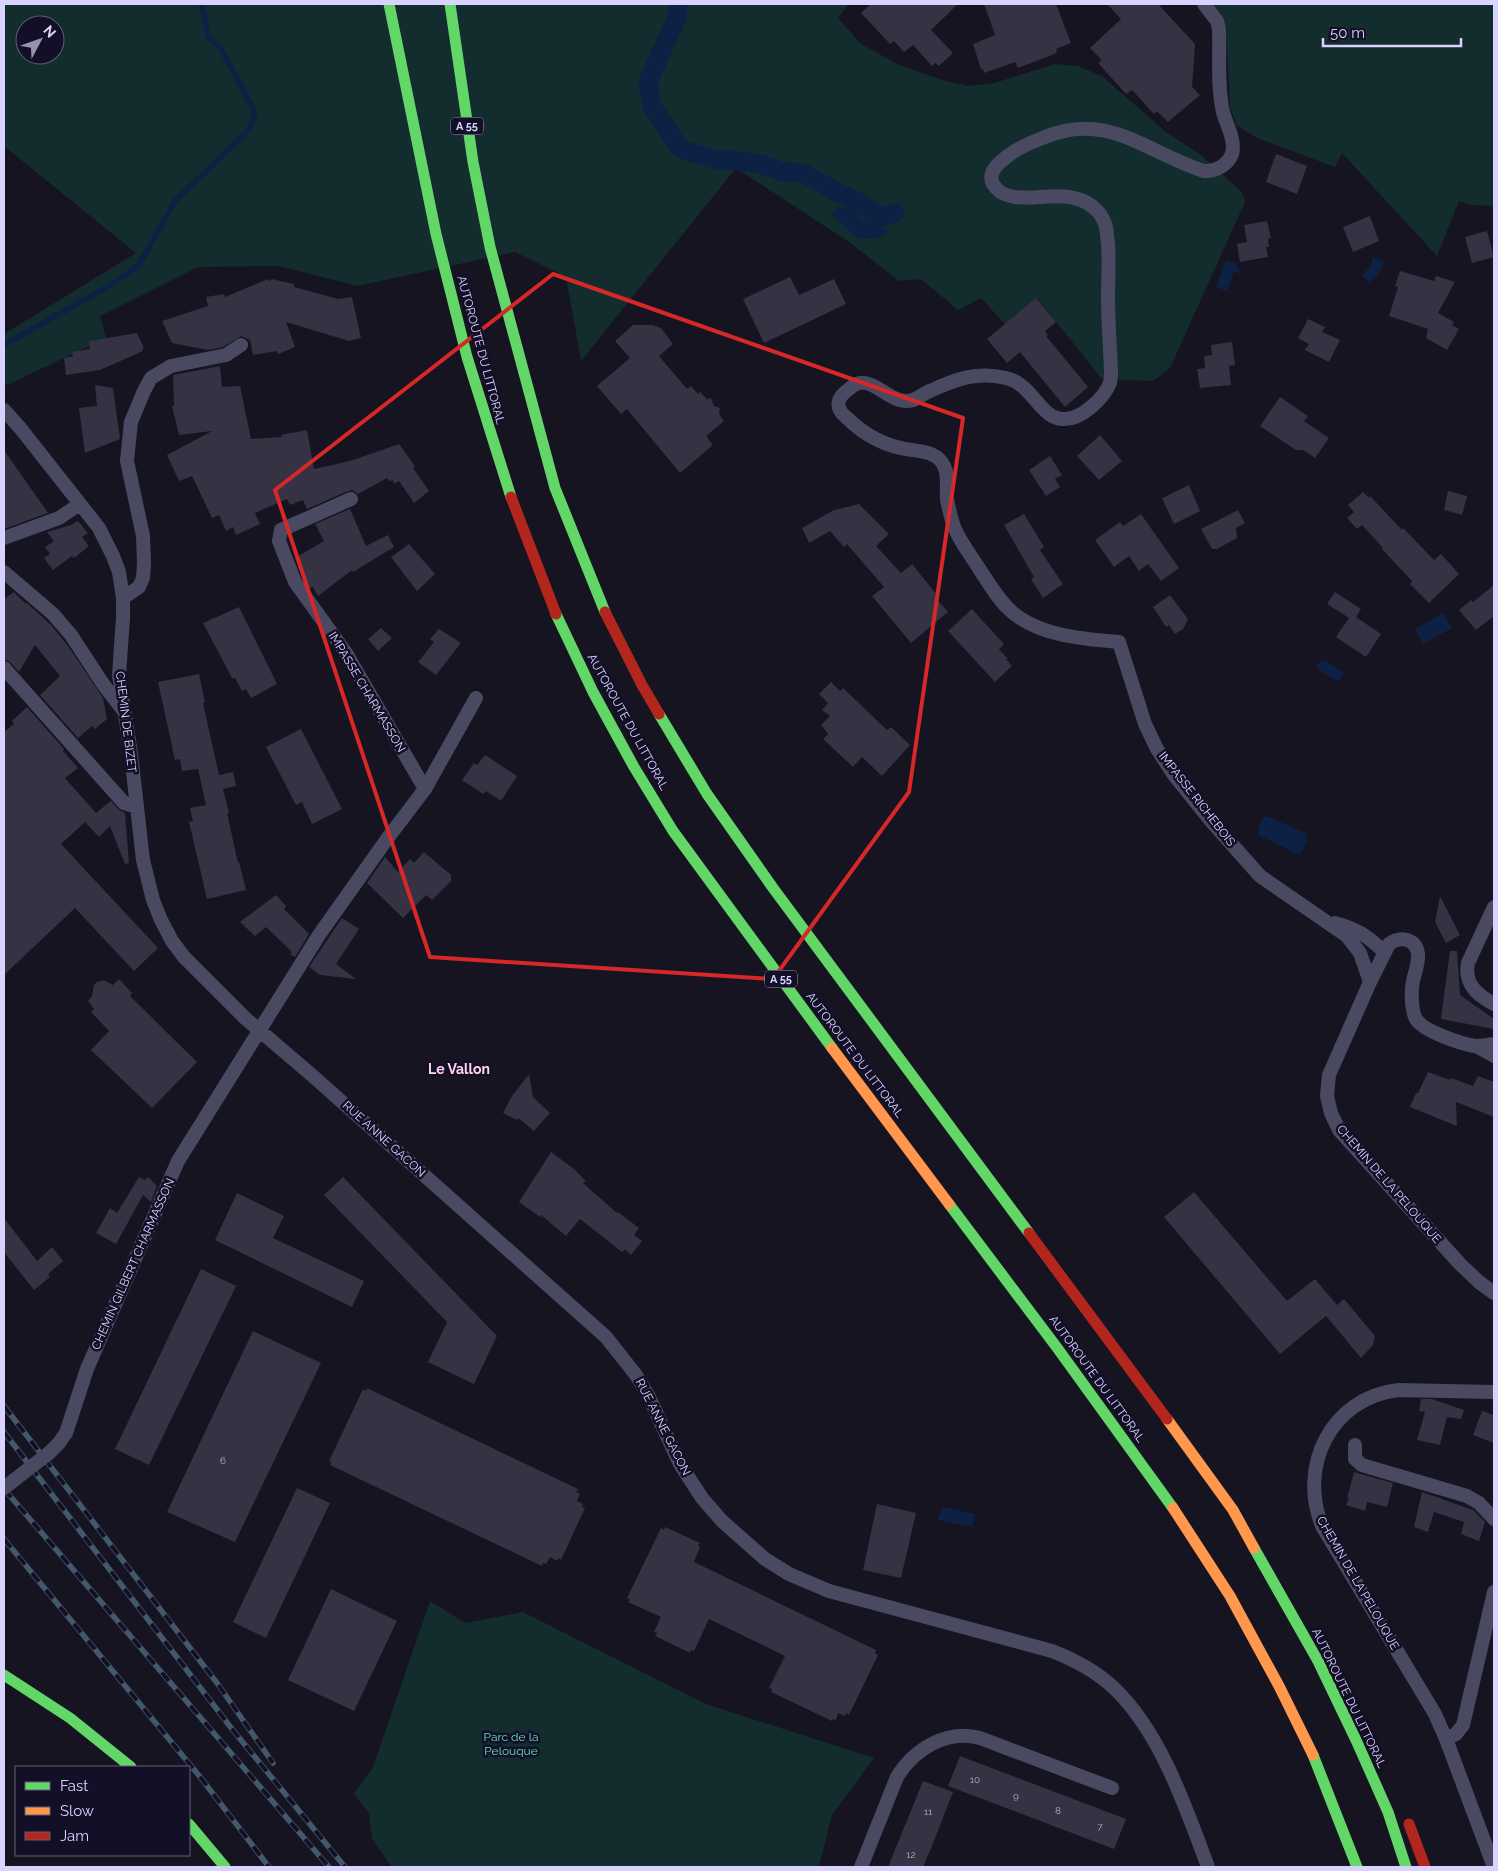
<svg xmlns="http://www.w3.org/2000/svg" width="1498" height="1871" font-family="Raleway,sans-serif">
  <rect width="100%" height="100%" fill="#161421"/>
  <path fill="#132c2d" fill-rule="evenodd" d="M4 4H849L838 18 860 43 897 64 942 80 968 86 994 83 1055 64 1078 66 1102 76 1166 132 1201 155 1242 192 1245 202 1170 368 1153 381 1102 379 1037 298 1005 324 981 298 958 310 921 279 899 281 849 242 736 168 581 361 566 277 515 252 357 286 279 266 198 267 100 316 106 338 7 385 4 381V334L136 253 4 146ZM25 25H55V55H25Z
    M1212 4H1494V206L1471 205 1459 201 1437 256 1342 153 1335 167 1257 138 1236 125 1230 107 1226 27 1221 14Z
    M430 1601 466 1623 523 1612 706 1704 874 1758 832 1815 819 1867H392L372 1839 369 1813 354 1794 373 1767Z"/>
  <path fill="#0d2144" d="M850 206 863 220 885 228 887 230V234C860 247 852 233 833 216L832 213 836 208Z
    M1373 257 1384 261 1379 274 1369 283 1362 275 1370 267Z
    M1226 260 1237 264 1240 273 1234 272 1227 291 1216 287Z
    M1443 613 1452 628 1423 644 1415 629Z
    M1324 660 1344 673 1338 682 1318 669 1317 665 1320 661Z
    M1266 816 1306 833 1307 839 1302 852 1297 854 1258 835C1257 830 1261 819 1266 816Z
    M942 1507 975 1514 972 1527 938 1520Z"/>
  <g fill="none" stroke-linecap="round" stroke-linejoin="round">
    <path stroke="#0d2144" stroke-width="5.5" d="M4 345 111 285 138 266 176 200 249 130 255 112 220 47 208 36 202 4"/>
    <path stroke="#0d2144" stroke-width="19" d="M678 4 677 17 650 77 648 86 652 106 678 146 686 151 717 160H730L761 164 782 172H793L807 175 836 192 855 200 880 217 895 213"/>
  </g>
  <path fill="#343243" d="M871 4H958L931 30 953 53 939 66 935 63 932 66 913 45 904 52 894 41 890 44 861 13Z
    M984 4H1056L1071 43 1056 49 1057 53 1018 68 1015 62 984 73 983 69H981L973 44 995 35Z
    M1107 4H1158L1195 44 1192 87 1200 95 1168 122 1157 111 1154 114 1132 90 1126 94 1098 63 1102 60 1090 48 1121 19Z
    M1276 154 1307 166 1297 194 1266 182Z
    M1370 216 1379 241 1353 252 1343 227Z
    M1267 221 1271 238 1268 239 1269 247H1266L1268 257 1240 262 1237 244 1247 242 1244 225Z
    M1487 231 1494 257 1472 263 1465 237Z
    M1400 271 1434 281 1436 276 1455 282 1438 313 1454 322 1452 325 1459 329 1447 350 1426 338 1428 329 1389 316 1398 287 1395 286Z
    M790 277 799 295 834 279 846 304 764 343 743 299Z
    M268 279 269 281 272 279 294 284V287L338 299 352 297 361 338 349 341 286 322 295 347 278 354 277 351 253 355 250 340 241 336 223 347 208 350 172 343 162 321 208 306 206 297 224 294 225 297Z
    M1036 298 1056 322 1045 331 1048 335 1046 336 1088 387 1065 407 1020 352 1007 363 987 339Z
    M1308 319 1325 327 1322 332 1340 340 1329 362 1305 350 1309 344 1298 338Z
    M633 325H653L661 328 673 344 659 356 687 389 691 386 698 394 700 392 707 399 711 398 714 406 720 408 719 414 724 421 706 436 713 445 680 473 627 409 621 414 597 386 630 358 615 341Z
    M137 333 144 348 142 349 143 351 100 370 66 375 64 358 73 356 72 352 90 349 89 341Z
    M1232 342 1235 365 1229 366 1231 385 1200 388 1197 369 1205 368 1204 356 1212 355 1211 345Z
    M220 366 222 387 240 386 251 439 282 437 281 435 307 430 314 469 350 461 399 444 415 466 413 468 429 491 414 503 399 481 394 484 393 480 389 481 387 478 358 494 352 490 348 491 307 509 303 500 290 505 287 499 255 513 260 524 236 535 233 527 226 531 219 515 212 518 192 476 179 481 167 455 212 431 179 435 172 406H174L173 375Z
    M95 385 113 388 120 439 85 453 79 408 97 406Z
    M1280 397 1308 416 1304 421 1329 438 1315 458 1303 450H1296L1260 426Z
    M1100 435 1122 461 1099 480 1077 456Z
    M4 450 48 513 4 529Z
    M1050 456 1062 475 1055 479 1060 487 1046 496 1029 470Z
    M1189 485 1200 511 1174 524 1162 498Z
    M1448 491 1467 496 1462 515 1444 510Z
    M1363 492 1369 498 1370 496 1402 530 1403 528 1434 560 1441 554 1459 574 1429 603 1410 584 1412 581 1382 549 1383 548 1362 525 1357 529 1347 518 1354 512 1348 505Z
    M859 504 889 534 876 546 901 573 912 564 937 595 935 597 948 612 911 643 872 596 884 587 847 544 844 547 830 531 809 543 802 528 834 510Z
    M350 509 366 546 388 535 394 547 353 572 352 570 318 596 313 587 310 588 303 578 295 558 324 541 315 524Z
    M1238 510 1245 523 1236 528 1237 538 1217 549H1212L1201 529Z
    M1024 514 1044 547 1040 550 1063 584 1043 598 1031 579 1034 577 1004 525Z
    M1141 514 1179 568 1161 581 1148 564 1139 571 1129 556 1114 567 1095 540 1120 522 1123 526Z
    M78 521 88 533 82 537 89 546 74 558 72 556 53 570 44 558 50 554 45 547 54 541 47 532 71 525Z
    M409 544 435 574 417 591 391 557Z
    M1494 585V616L1476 630 1459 610 1471 600 1473 602Z
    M14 592 26 604 27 603 52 626 68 646 103 698 107 719 95 729 92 726 78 738 40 695 60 676 35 645 19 672 10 662 4 659V599Z
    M1335 592 1361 609 1356 617 1381 634 1366 657 1336 637 1349 618 1327 604Z
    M1170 595 1188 619 1183 629 1175 634 1169 625 1166 627 1153 607Z
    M239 607 277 684 251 698 246 689 242 691 235 678H232L203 623Z
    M972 609 1004 644 999 649 1008 659H1006L1012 666 995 682 948 631Z
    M381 628 392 638 378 651 368 639Z
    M439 629 461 643 436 675 418 662 434 642 430 639Z
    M199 674 205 703H203L219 775 233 772 236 786 223 789 229 813H227L238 863 239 862 246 890 207 899 189 822 193 821 190 808 206 805 198 769 182 771 180 759 175 760 158 682Z
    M831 682 840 691 843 688 887 730 891 727 910 745 882 776 862 757 853 767 823 739 828 734 821 725 830 716 822 710 828 703 819 694Z
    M27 707 64 749 63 751 78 768 65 778 96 813 111 801 118 809 125 813 129 863 125 864 110 826 99 837 85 822 61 844 158 948 134 971 75 908 4 975V732L14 724 12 721Z
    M301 729 342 809 312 824 302 802 296 805 266 747Z
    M485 755 517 776 501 801 486 791 483 794 462 780 474 763 477 765Z
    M424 852 451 875V881L432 900 426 895 403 918 367 883 385 857 398 872 410 859 414 863Z
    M276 895 286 906 284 909 309 934 295 957 290 954 292 952 266 927 255 936 240 922Z
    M1440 896 1460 935 1446 943 1435 922Z
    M342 918 359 929 336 964 356 979 320 975 309 967Z
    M1450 951H1457L1460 995 1494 1019V1029L1441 1019Z
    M119 979 132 993 130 996 197 1062 152 1108 91 1050 109 1031 91 1012 94 1009 88 1001 92 996 94 985 97 982 104 980 113 985Z
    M1428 1072 1450 1080 1451 1078 1473 1086 1478 1076 1494 1082V1117L1456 1102 1457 1126 1410 1107 1416 1093H1418Z
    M529 1074 533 1097 550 1113 534 1131 518 1118 517 1120 503 1113 512 1096Z
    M551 1152 574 1169 586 1181 583 1183 617 1213 618 1212 639 1228 634 1235 642 1241 631 1255 625 1249 622 1252 580 1219 566 1236 541 1215 540 1217 519 1202Z
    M139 1177 145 1180 148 1177 157 1186 151 1202 143 1195 116 1244 96 1233 110 1208 117 1213Z
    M343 1177 497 1336 474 1384 428 1362 447 1322 324 1195Z
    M1194 1192 1287 1301 1315 1279 1337 1305 1344 1299 1375 1336 1373 1345 1361 1358 1326 1316 1280 1354 1164 1217Z
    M237 1193 284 1216 273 1238 364 1281 352 1307 215 1240Z
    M4 1218 37 1261 52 1247 63 1261 48 1274 50 1277 34 1290 4 1252Z
    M201 1269 236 1286 149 1465 115 1449Z
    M253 1331 321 1363 235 1542 167 1512Z
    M367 1388 578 1489 576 1492 580 1494 577 1501 583 1504 582 1507 585 1508 561 1560 558 1558 557 1561 550 1557 546 1564 543 1563 542 1566 330 1465 332 1462 329 1461 363 1389 366 1391Z
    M1421 1399H1432L1464 1410 1461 1419 1447 1417 1440 1445 1417 1440 1425 1412 1419 1411Z
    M1482 1411 1494 1415V1443L1473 1435Z
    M1354 1472 1393 1483 1387 1507 1367 1502 1365 1511 1346 1505 1349 1498H1347Z
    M297 1488 330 1503 266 1638 233 1622Z
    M1422 1492 1473 1510 1485 1522 1479 1541 1461 1534 1464 1522 1434 1512 1428 1532 1414 1527Z
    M877 1504 916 1513 901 1578 863 1570Z
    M665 1527 700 1543 698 1546 700 1547 694 1562 876 1650 875 1653 878 1655 849 1715 846 1713 845 1716 838 1713 836 1720 833 1719 832 1721 771 1692 772 1689 769 1688 785 1656 709 1619 694 1651 691 1650 690 1653 655 1636 657 1633 654 1632 661 1617 628 1602 630 1600 627 1598 661 1528 664 1530Z
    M331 1589 397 1621 354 1711 288 1680Z
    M960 1756 1126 1819 1114 1849 948 1786Z
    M923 1781 953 1792 934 1841 923 1867H888Z"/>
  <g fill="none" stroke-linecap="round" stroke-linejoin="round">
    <path stroke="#4a4962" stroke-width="14" d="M1204 4 1217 21 1219 29C1220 55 1217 87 1223 112 1226 124 1236 140 1232 154 1228 165 1215 172 1204 171 1145 152 1106 109 1040 139 1027 144 1014 150 1004 159 996 165 988 174 993 184 1012 216 1071 176 1100 214 1104 220 1107 228 1107 235 1110 255 1108 276 1108 296 1108 321 1110 346 1111 371 1111 375 1111 379 1110 383 1104 398 1082 419 1065 419 1041 421 1033 384 1006 378 977 371 956 379 930 391 924 393 919 398 913 400 889 408 871 368 849 389 845 392 840 396 839 401 837 407 841 413 846 417 864 435 887 447 912 450 925 452 938 453 944 466 949 475 946 489 947 499 949 509 951 520 955 529 961 543 972 557 980 570 990 585 999 601 1012 612 1040 636 1084 639 1119 642L1145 724 1157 749 1174 775 1212 822 1260 876 1347 936 1360 953 1370 982
      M4 410 21 429 99 528 113 556 119 572 123 598V618L119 675 131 754 143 860 153 900 161 920 172 941 184 957 246 1019 314 1077 606 1337 636 1375 648 1395 680 1464 702 1498 722 1521 765 1559 789 1574 829 1591 1052 1651C1075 1660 1096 1671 1114 1688 1161 1733 1186 1808 1208 1867
      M351 499 281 530 279 541 295 582 346 653 425 789
      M4 538 59 518 80 504
      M4 572 53 614 71 635 103 684 123 710
      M123 598 139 587 143 578 144 563 143 536 127 461 131 422 144 391 151 378 171 366 226 355 241 345
      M4 668 124 803 137 807
      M1494 907 1468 963C1464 984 1477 995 1494 1004
      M1335 923C1357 929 1368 936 1384 952
      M1494 1044C1488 1045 1481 1046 1475 1046 1461 1044 1423 1031 1416 1019 1411 1010 1411 990 1413 981 1415 972 1419 962 1418 954 1416 938 1400 936 1389 944L1370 982 1329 1075 1327 1096 1331 1113 1339 1130 1460 1264 1479 1282 1494 1293
      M1476 1046 1494 1056
      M1494 1392 1398 1390C1331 1398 1298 1466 1322 1526L1435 1714 1446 1739 1494 1867
      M1355 1445V1459L1362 1465 1467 1496 1479 1503 1494 1519
      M49 1453 59 1443 66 1433 87 1369 178 1161 319 935 387 839 425 789 476 698
      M1446 1739 1456 1734 1463 1725 1494 1592
      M861 1867 897 1777C914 1749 947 1729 980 1738L1112 1788"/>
    <path stroke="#63d668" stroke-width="11" d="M389 4 436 234 467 357 511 497
      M450 4 473 162 490 247 555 488 605 612
      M556 614 593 692 634 767 673 831 832 1048
      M659 714 707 794 773 888 1029 1233
      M949 1204 1058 1349 1173 1508
      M1254 1548 1318 1661 1356 1740 1388 1812 1406 1867
      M4 1675 70 1718 131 1767
      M1313 1755 1357 1867
      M189 1824 225 1867"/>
    <path stroke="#ff974d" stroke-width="11" d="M832 1048 949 1204
      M1167 1419 1233 1510 1254 1548
      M1173 1508 1230 1596 1279 1686 1313 1755"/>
    <path stroke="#b3261e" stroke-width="11" d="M511 497 556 614
      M605 612 642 685 659 714
      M1029 1233 1167 1419
      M1409 1824 1425 1867"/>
    <defs>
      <path id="rail" d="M4 1406 217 1683 273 1763
        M4 1432 232 1729 345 1867
        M4 1489 329 1867
        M4 1539 201 1778 269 1867"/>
    </defs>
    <use href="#rail" stroke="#43596b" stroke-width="5.5"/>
    <use href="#rail" stroke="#130f26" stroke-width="4" stroke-dasharray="11" stroke-linecap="butt"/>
    <path stroke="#4a4962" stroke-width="14" d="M4 1488 49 1453"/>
  </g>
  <path fill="none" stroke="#d62828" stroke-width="4" stroke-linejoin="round" d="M553 274 963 418 909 792 773 979 430 957 275 490Z"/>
  <g text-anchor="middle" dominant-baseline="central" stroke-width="5" stroke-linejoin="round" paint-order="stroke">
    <g font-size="10" fill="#b0acd0">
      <text x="223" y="1460">6</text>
      <text x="975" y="1779">10</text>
      <text x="1016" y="1795">9</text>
      <text x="1058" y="1810">8</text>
      <text x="928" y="1811">11</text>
      <text x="1100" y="1826">7</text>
      <text x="911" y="1854">12</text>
    </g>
    <g fill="#130f26" stroke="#9e99be" stroke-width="1">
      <rect x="451" y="117.5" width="32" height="17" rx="4"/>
      <rect x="765" y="970.5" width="32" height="17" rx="4"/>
    </g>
    <g font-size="11" font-weight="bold" fill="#d9d4ff">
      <text x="467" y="126">A 55</text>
      <text x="781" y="979">A 55</text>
    </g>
    <g font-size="12" fill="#d9d4ff" stroke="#130f26">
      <text transform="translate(481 350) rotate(75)">AUTOROUTE DU LITTORAL</text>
      <text transform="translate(367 692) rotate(59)">IMPASSE CHARMASSON</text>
      <text transform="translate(126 722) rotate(83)">CHEMIN DE BIZET</text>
      <text transform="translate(628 722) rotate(61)">AUTOROUTE DU LITTORAL</text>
      <text transform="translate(1197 799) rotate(52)">IMPASSE RICHEBOIS</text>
      <text transform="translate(855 1055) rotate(53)">AUTOROUTE DU LITTORAL</text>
      <text transform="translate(384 1139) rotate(42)">RUE ANNE GACON</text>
      <text transform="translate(1389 1184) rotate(49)">CHEMIN DE LA PELOUQUE</text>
      <text transform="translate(133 1264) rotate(-66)">CHEMIN GILBERT CHARMASSON</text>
      <text transform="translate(1097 1379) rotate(54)">AUTOROUTE DU LITTORAL</text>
      <text transform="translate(663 1427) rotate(63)">RUE ANNE GACON</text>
      <text transform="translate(1358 1583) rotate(60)">CHEMIN DE LA PELOUQUE</text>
      <text transform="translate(1349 1698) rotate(64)">AUTOROUTE DU LITTORAL</text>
    </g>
    <g font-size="12" fill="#5fe0c0" stroke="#130f26">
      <text x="511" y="1737">Parc de la<tspan x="511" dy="14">Pelouque</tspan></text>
    </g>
    <g font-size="14" font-weight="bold" fill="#ffd6f0" stroke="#130f26">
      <text x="459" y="1069">Le Vallon</text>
    </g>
  </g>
  <rect width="1498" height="1871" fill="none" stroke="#d9d4ff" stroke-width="10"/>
  <rect x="15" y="1766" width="175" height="90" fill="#130f26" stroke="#625e7d"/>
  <rect x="25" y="1782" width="25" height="8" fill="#63d668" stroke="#625e7d"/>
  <text x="60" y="1791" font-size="15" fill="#d9d4ff">Fast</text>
  <rect x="25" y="1807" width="25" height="8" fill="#ff974d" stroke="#625e7d"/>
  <text x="60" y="1816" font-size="15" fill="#d9d4ff">Slow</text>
  <rect x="25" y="1832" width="25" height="8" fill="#b3261e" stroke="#625e7d"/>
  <text x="60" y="1841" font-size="15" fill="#d9d4ff">Jam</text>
  <g transform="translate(40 40) rotate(49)"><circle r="24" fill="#130f26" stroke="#625e7d"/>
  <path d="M0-4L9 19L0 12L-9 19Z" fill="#9591b1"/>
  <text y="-8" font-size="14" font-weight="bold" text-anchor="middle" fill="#d9d4ff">N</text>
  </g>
  <path d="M1323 38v8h138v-8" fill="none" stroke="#d9d4ff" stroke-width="2.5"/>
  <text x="1330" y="38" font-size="15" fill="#d9d4ff" stroke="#130f26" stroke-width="4" paint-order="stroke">50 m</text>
</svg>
